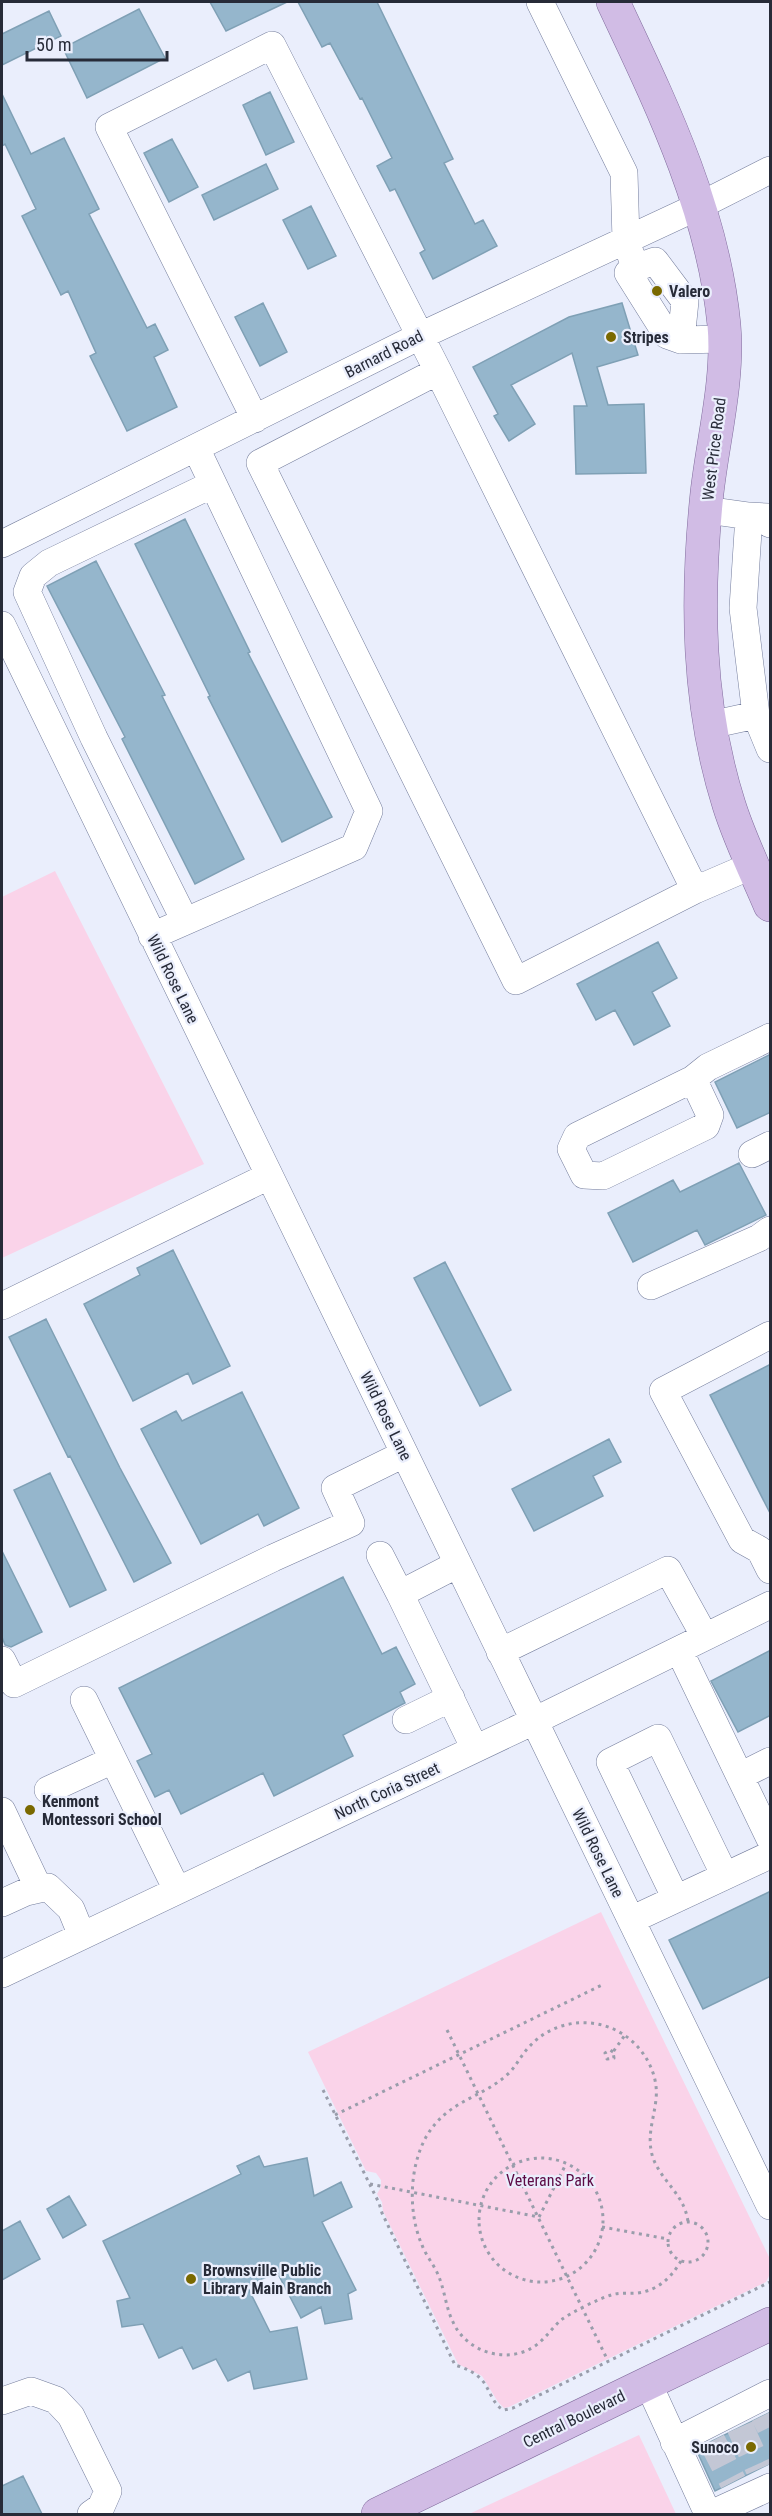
<svg xmlns="http://www.w3.org/2000/svg" width="772" height="2516" font-family="'Roboto Condensed',sans-serif">
  <rect width="100%" height="100%" fill="#eaeefc"/>
  <path fill="#fad3e9" d="M55 871 204 1164 2 1258V897Z
    M601 1912 770 2259V2274L766 2282 509 2407 504 2408 498 2402 482 2376 458 2364 383 2211 382 2202 377 2194 381 2187V2180L376 2173 366 2171 308 2052Z
    M639 2435 676 2514H469Z"/>
  <path fill="#95b6cc" stroke="#7fa0b5" stroke-width="1.5" d="M210 2H287L226 31Z
    M298 2H377L453 159 444 163 475 224 483 220 497 246 433 279 420 253 425 250 395 189 390 191 377 166 392 158 362 98 360 99 330 43 322 47Z
    M139 9 165 58 87 98 63 48Z
    M49 11 61 36 2 65V34Z
    M270 92 294 142 266 155 243 105Z
    M2 94 31 154 64 138 99 209 89 214 147 328 155 324 168 350 154 357 177 407 127 431 90 356 96 353 68 291 61 295 22 216 36 209 5 144 2 146Z
    M172 139 198 187 169 202 144 153Z
    M266 164 278 189 214 220 202 195Z
    M311 206 336 256 308 269 283 220Z
    M263 303 287 352 260 366 235 317Z
    M622 303 638 355 597 367 608 405 644 404 646 473 576 474 574 406H587L572 353 511 385 535 424 509 441 494 416 498 414 473 367 569 317Z
    M185 519 250 652 248 653 332 817 282 842 208 697 210 696 135 544Z
    M96 561 165 695 162 696 244 859 195 884 122 739 125 737 47 586Z
    M658 942 677 978 652 992 670 1026 634 1045 615 1010 596 1020 577 984Z
    M771 1054V1112L737 1128 715 1082Z
    M739 1163 766 1215 705 1245 697 1230 633 1262 608 1213 673 1180 680 1192Z
    M173 1250 230 1366 193 1384 188 1373 133 1401 84 1304 140 1275 137 1268Z
    M445 1262 511 1390 480 1406 414 1278Z
    M46 1319 120 1468 171 1563 134 1582 70 1456 68 1457 9 1337Z
    M771 1364V1515L710 1395Z
    M242 1392 299 1508 264 1526 258 1514 201 1544 141 1429 176 1411 182 1421Z
    M609 1439 621 1462 593 1476 603 1496 534 1531 512 1489Z
    M50 1473 106 1590 70 1607 14 1490Z
    M2 1551 42 1632 11 1647 5 1645 2 1637Z
    M343 1577 382 1654 396 1647 415 1684 400 1692 405 1703 343 1735 353 1756 274 1796 263 1773 181 1814 169 1790 155 1797 137 1761 152 1754 119 1688Z
    M771 1650V1715L738 1732 711 1681Z
    M771 1891V1976L703 2009 669 1940Z
    M259 2156 264 2167 307 2158 314 2196 341 2182 352 2207 322 2222 356 2290 348 2294 352 2319 325 2324 321 2307 301 2318 277 2272 247 2286 270 2332 297 2327 307 2379 254 2389 250 2371 228 2381 216 2359 193 2369 182 2347 159 2358 143 2324 122 2327 117 2301 130 2298 103 2241 241 2174 237 2166Z
    M69 2196 86 2225 63 2238 47 2209Z
    M20 2221 40 2259 2 2280V2231Z
    M771 2412V2463L715 2491 696 2449Z
    M23 2476 42 2514H2V2486Z"/>
  <g fill="none" stroke-linecap="round" stroke-linejoin="round">
    <path stroke="#c3c7d5" stroke-width="27" stroke-dasharray="27 14" stroke-linecap="butt" d="M764 2415 770 2427
      M740 2427 759 2469
      M712 2441 733 2482"/>
    <defs>
      <path id="minor" d="M540 2 624 173 626 240 635 268 628 273 667 335 681 340 723 339
        M635 268 655 261 685 301 681 340
        M438 371 260 463 516 981 695 890
        M255 419 109 127 272 45 438 371 695 890 753 865
        M706 510 749 516
        M2 544 420 336 699 206 770 170
        M2 625 770 2206
        M756 715 770 749
        M710 725 756 715 743 608 749 516 768 517 770 524
        M185 921 94 738 27 592 33 576 49 563 213 484
        M152 936 354 847 369 811 196 448
        M693 1079 710 1115 706 1126 603 1176 584 1175 571 1149 577 1136 693 1079 708 1067 770 1037
        M752 1154 770 1145
        M651 1286 759 1238 770 1230
        M2 1306 269 1176
        M770 1335 663 1391 742 1540 760 1550 770 1570
        M380 1555 400 1594
        M458 1564 400 1594 475 1749
        M679 1650 770 1839
        M500 1652 668 1570 705 1637
        M2 1660 14 1684 273 1558 351 1523 335 1488 404 1454
        M84 1700 177 1890
        M406 1720 451 1698
        M740 1776 770 1761
        M48 1790 113 1760
        M2 1811 39 1889
        M676 1899 610 1762 658 1738 725 1876
        M2 1903 26 1892 48 1887 71 1909 82 1936
        M631 1920 770 1855
        M2 1974 534 1721 770 1605
        M648 2383 708 2514
        M2 2401 31 2391 56 2400 71 2416 108 2491 101 2507 91 2514
        M674 2442 770 2393
        M711 2514 770 2487"/>
      <path id="major" d="M613 2C661 104 713 210 724 325 729 379 713 439 707 493 696 598 697 704 729 805 740 840 756 872 770 905
        M378 2514 770 2324"/>
    </defs>
    <use href="#minor" stroke="#747d9c" stroke-width="28"/>
    <use href="#major" stroke="#816c9d" stroke-width="34"/>
    <path stroke="#999dab" stroke-width="3" stroke-dasharray="3 4.5" stroke-linecap="butt" d="M447 2030 608 2361
      M613 2052 610 2050 605 2053 607 2059 614 2058 613 2052 625 2035
      M323 2090 379 2203 382 2213 455 2365C465 2368 474 2372 481 2379 490 2388 492 2405 504 2410L513 2408 770 2282
      M335 2115 602 1985
      M479 2220a62 62 0 1 1 124 0a62 62 0 1 1-124 0Z
      M370 2184 539 2217
      M539 2217 566 2164
      M668 2242a20 20 0 1 1 40 0a20 20 0 1 1-40 0Z
      M602 2227 668 2239
      M681 2261C671 2278 658 2290 638 2293 629 2294 620 2292 611 2295 598 2299 572 2312 561 2320 552 2328 545 2339 535 2346 507 2365 466 2352 453 2322 446 2308 445 2292 439 2277 435 2266 426 2256 422 2245 408 2213 409 2168 426 2137 448 2099 482 2099 509 2073 517 2065 521 2055 529 2047 552 2021 591 2015 621 2033 643 2046 659 2073 656 2099 654 2120 646 2136 653 2158 662 2182 685 2195 688 2222"/>
    <use href="#minor" stroke="#fff" stroke-width="27"/>
    <use href="#major" stroke="#d1bce5" stroke-width="33"/>
  </g>
  <g fill="#7a6900" stroke="#eaeefc" stroke-width="2">
    <circle cx="657" cy="291" r="6"/>
    <circle cx="611" cy="337" r="6"/>
    <circle cx="30" cy="1810" r="6"/>
    <circle cx="191" cy="2279" r="6"/>
    <circle cx="751" cy="2447" r="6"/>
  </g>
  <g text-anchor="middle" dominant-baseline="central" stroke-width="4.5" stroke-linejoin="round" paint-order="stroke">
    <g font-size="16" font-weight="bold" fill="#272b38" stroke="#eaeefc" text-anchor="start">
      <text x="669" y="291">Valero</text>
      <text x="623" y="337">Stripes</text>
      <text x="42" y="1801">Kenmont<tspan x="42" dy="18">Montessori School</tspan></text>
      <text x="203" y="2270">Brownsville Public<tspan x="203" dy="18">Library Main Branch</tspan></text>
      <text x="739" y="2447" text-anchor="end">Sunoco</text>
    </g>
    <g font-size="16" fill="#272b38" stroke="#eaeefc">
      <text transform="translate(384 354) rotate(-27)">Barnard Road</text>
      <text transform="translate(714 449) rotate(-83)">West Price Road</text>
      <text transform="translate(173 979) rotate(64)">Wild Rose Lane</text>
      <text transform="translate(386 1416) rotate(64)">Wild Rose Lane</text>
      <text transform="translate(387 1791) rotate(-25)">North Coria Street</text>
      <text transform="translate(598 1853) rotate(64)">Wild Rose Lane</text>
      <text transform="translate(574 2419) rotate(-26)">Central Boulevard</text>
    </g>
    <g font-size="16" fill="#5c0a45" stroke="#eaeefc">
      <text x="550" y="2180">Veterans Park</text>
    </g>
  </g>
  <rect width="772" height="2516" fill="none" stroke="#272b38" stroke-width="6"/>
  <path d="M27 51v9h140v-9" fill="none" stroke="#272b38" stroke-width="3"/>
  <text x="36" y="51" font-size="18" fill="#272b38" stroke="#eaeefc" stroke-width="4.5" paint-order="stroke">50 m</text>
</svg>
